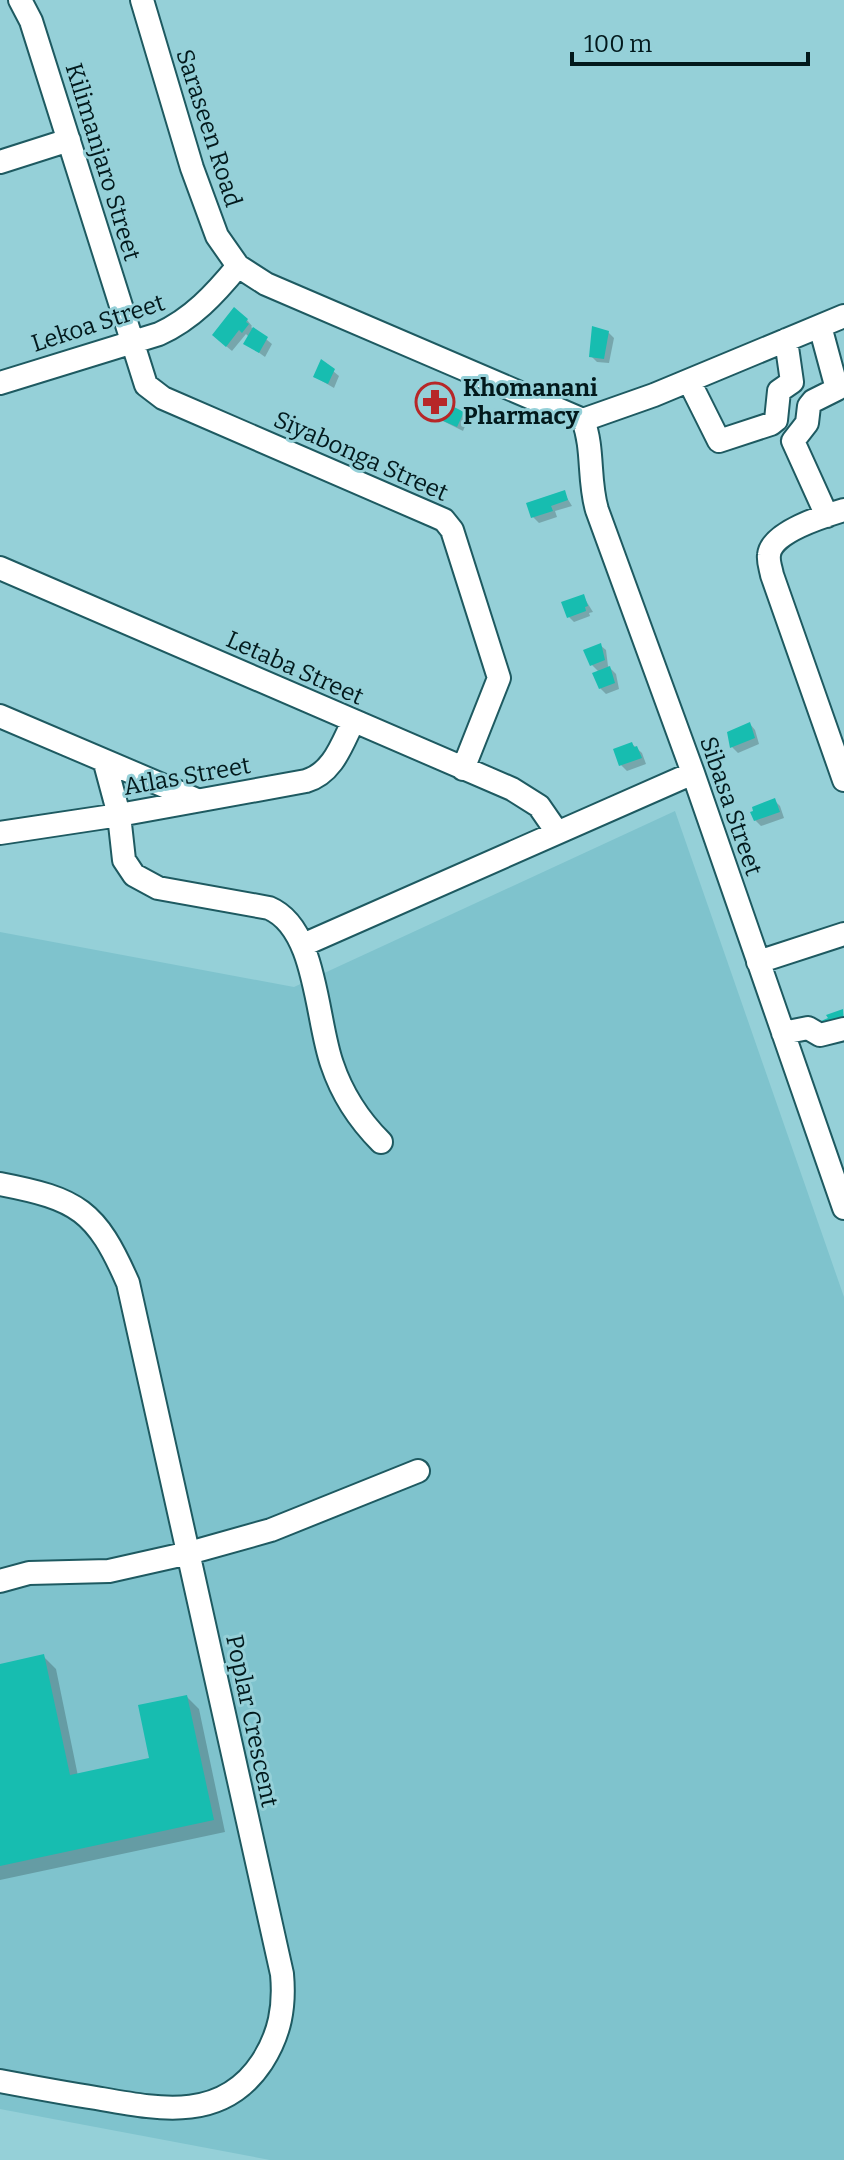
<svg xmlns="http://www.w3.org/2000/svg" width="844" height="2160" font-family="Bitter,serif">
  <rect width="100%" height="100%" fill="#95d0d8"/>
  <path fill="#7fc3cd" d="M675 811 844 1297V2160H270L0 2109V932L294 987Z"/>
  <path fill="#0003" d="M247 320 252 326 251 327 272 344 265 357 246 343 249 337 246 334 232 351 220 341Z
    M608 332 614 338 609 363 597 362 591 356Z
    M333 371 339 376 334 388 315 377Z
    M441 403 447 410 462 413 468 419 463 431 431 415 425 409Z
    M564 493 572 506 555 511 557 517 539 523 533 517Z
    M583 596 593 612 589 613 590 616 574 622 569 617Z
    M600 645 606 650 608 666 616 674 619 689 606 694 600 688 599 672 592 665Z
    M750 724 755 730 759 744 738 753 732 747 729 733Z
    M632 744 642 753 646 764 627 771 621 765Z
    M775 801 780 806 784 818 761 826 755 820Z
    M44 1657 56 1669 78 1776 152 1760 187 1697 199 1709 225 1832 0 1880V1666Z"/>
  <path fill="#17bdb0" d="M234 307 248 319 246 322 249 324 242 333 239 330 226 347 212 335Z
    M592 326 609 331 604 359 589 357Z
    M253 327 268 337 259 353 243 344Z
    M321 359 335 369 328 384 313 377Z
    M428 396 442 401 436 415 423 410Z
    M448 404 464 412 457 427 441 420Z
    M565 490 568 500 551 506 553 511 531 518 526 503Z
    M584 594 588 606 585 607 586 611 567 618 561 602Z
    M601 643 605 660 590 666 583 650Z
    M610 666 615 683 599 689 592 673Z
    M750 722 755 738 730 748 727 732Z
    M632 742 634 747 637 746 642 758 619 766 613 749Z
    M775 798 780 812 754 821 750 812 753 811 752 807Z
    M843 1009 844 1025 825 1032 821 1021 828 1018 826 1015Z
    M44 1654 70 1775 149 1758 138 1705 187 1695 214 1820 0 1866V1664Z"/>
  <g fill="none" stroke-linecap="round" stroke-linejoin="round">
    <defs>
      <path id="minor" d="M20 0 31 21 146 385 163 398 435 516 444 520 452 530 499 678 463 769
        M142 0 192 168 217 236 238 266 266 284 583 420 654 395 844 316
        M0 162 69 140
        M820 326 837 389 813 401 809 406 807 423 793 441 827 516
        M689 381 719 441 771 424 776 420 779 391 792 382 786 340
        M0 383 159 334C192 319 215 294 238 266
        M583 420C594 449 588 480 597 510L693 773 844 1208
        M844 510C824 516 771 532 769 555 768 562 771 569 772 575L844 780
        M0 568 512 789 539 806 557 832
        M0 716 197 800
        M105 763 119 815 124 860 134 875 158 888 269 908C317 928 316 1020 332 1064 342 1094 359 1120 381 1142
        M0 833 119 815 306 781C333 773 342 744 353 722
        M303 945 693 773
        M758 962 844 934
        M783 1033 808 1028 820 1035 844 1029
        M0 1184C78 1199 96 1210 128 1283L282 1974C285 2007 280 2034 262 2062 222 2123 158 2109 96 2098 64 2093 32 2087 0 2081
        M0 1581 29 1573 109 1571 189 1553 271 1530 418 1471"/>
    </defs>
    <use href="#minor" stroke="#1e5a61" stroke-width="26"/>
    <use href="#minor" stroke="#fff" stroke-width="22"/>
  </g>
  <defs>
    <symbol id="pharmacy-ring" viewBox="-11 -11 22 22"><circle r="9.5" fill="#95d0d8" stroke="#b72728" stroke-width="1.5"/><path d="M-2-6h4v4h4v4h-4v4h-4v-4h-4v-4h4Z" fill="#b72728"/></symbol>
  </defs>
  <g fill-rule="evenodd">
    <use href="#pharmacy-ring" x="413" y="380" width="44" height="44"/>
  </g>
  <g text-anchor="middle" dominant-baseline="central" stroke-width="6" stroke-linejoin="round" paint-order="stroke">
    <g font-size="24" fill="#02191c" stroke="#95d0d8">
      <text transform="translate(209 128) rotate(72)">Saraseen Road</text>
      <text transform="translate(103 162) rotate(73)">Kilimanjaro Street</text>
      <text transform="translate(98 323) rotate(-18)">Lekoa Street</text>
      <text transform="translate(361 456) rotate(24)">Siyabonga Street</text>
      <text transform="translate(295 668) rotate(24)">Letaba Street</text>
      <text transform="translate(187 776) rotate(-10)">Atlas Street</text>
      <text transform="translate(731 806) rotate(71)">Sibasa Street</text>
      <text transform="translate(252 1721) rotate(78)">Poplar Crescent</text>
    </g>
    <g font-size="24" font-weight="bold" fill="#02191c" stroke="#95d0d8" text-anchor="start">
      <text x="463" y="388">Khomanani<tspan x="463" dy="28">Pharmacy</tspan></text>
    </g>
  </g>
  <path d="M572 52v12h236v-12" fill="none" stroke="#02191c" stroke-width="4"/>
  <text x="584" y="52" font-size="24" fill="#02191c" stroke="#95d0d8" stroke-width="6" paint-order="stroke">100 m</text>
</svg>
